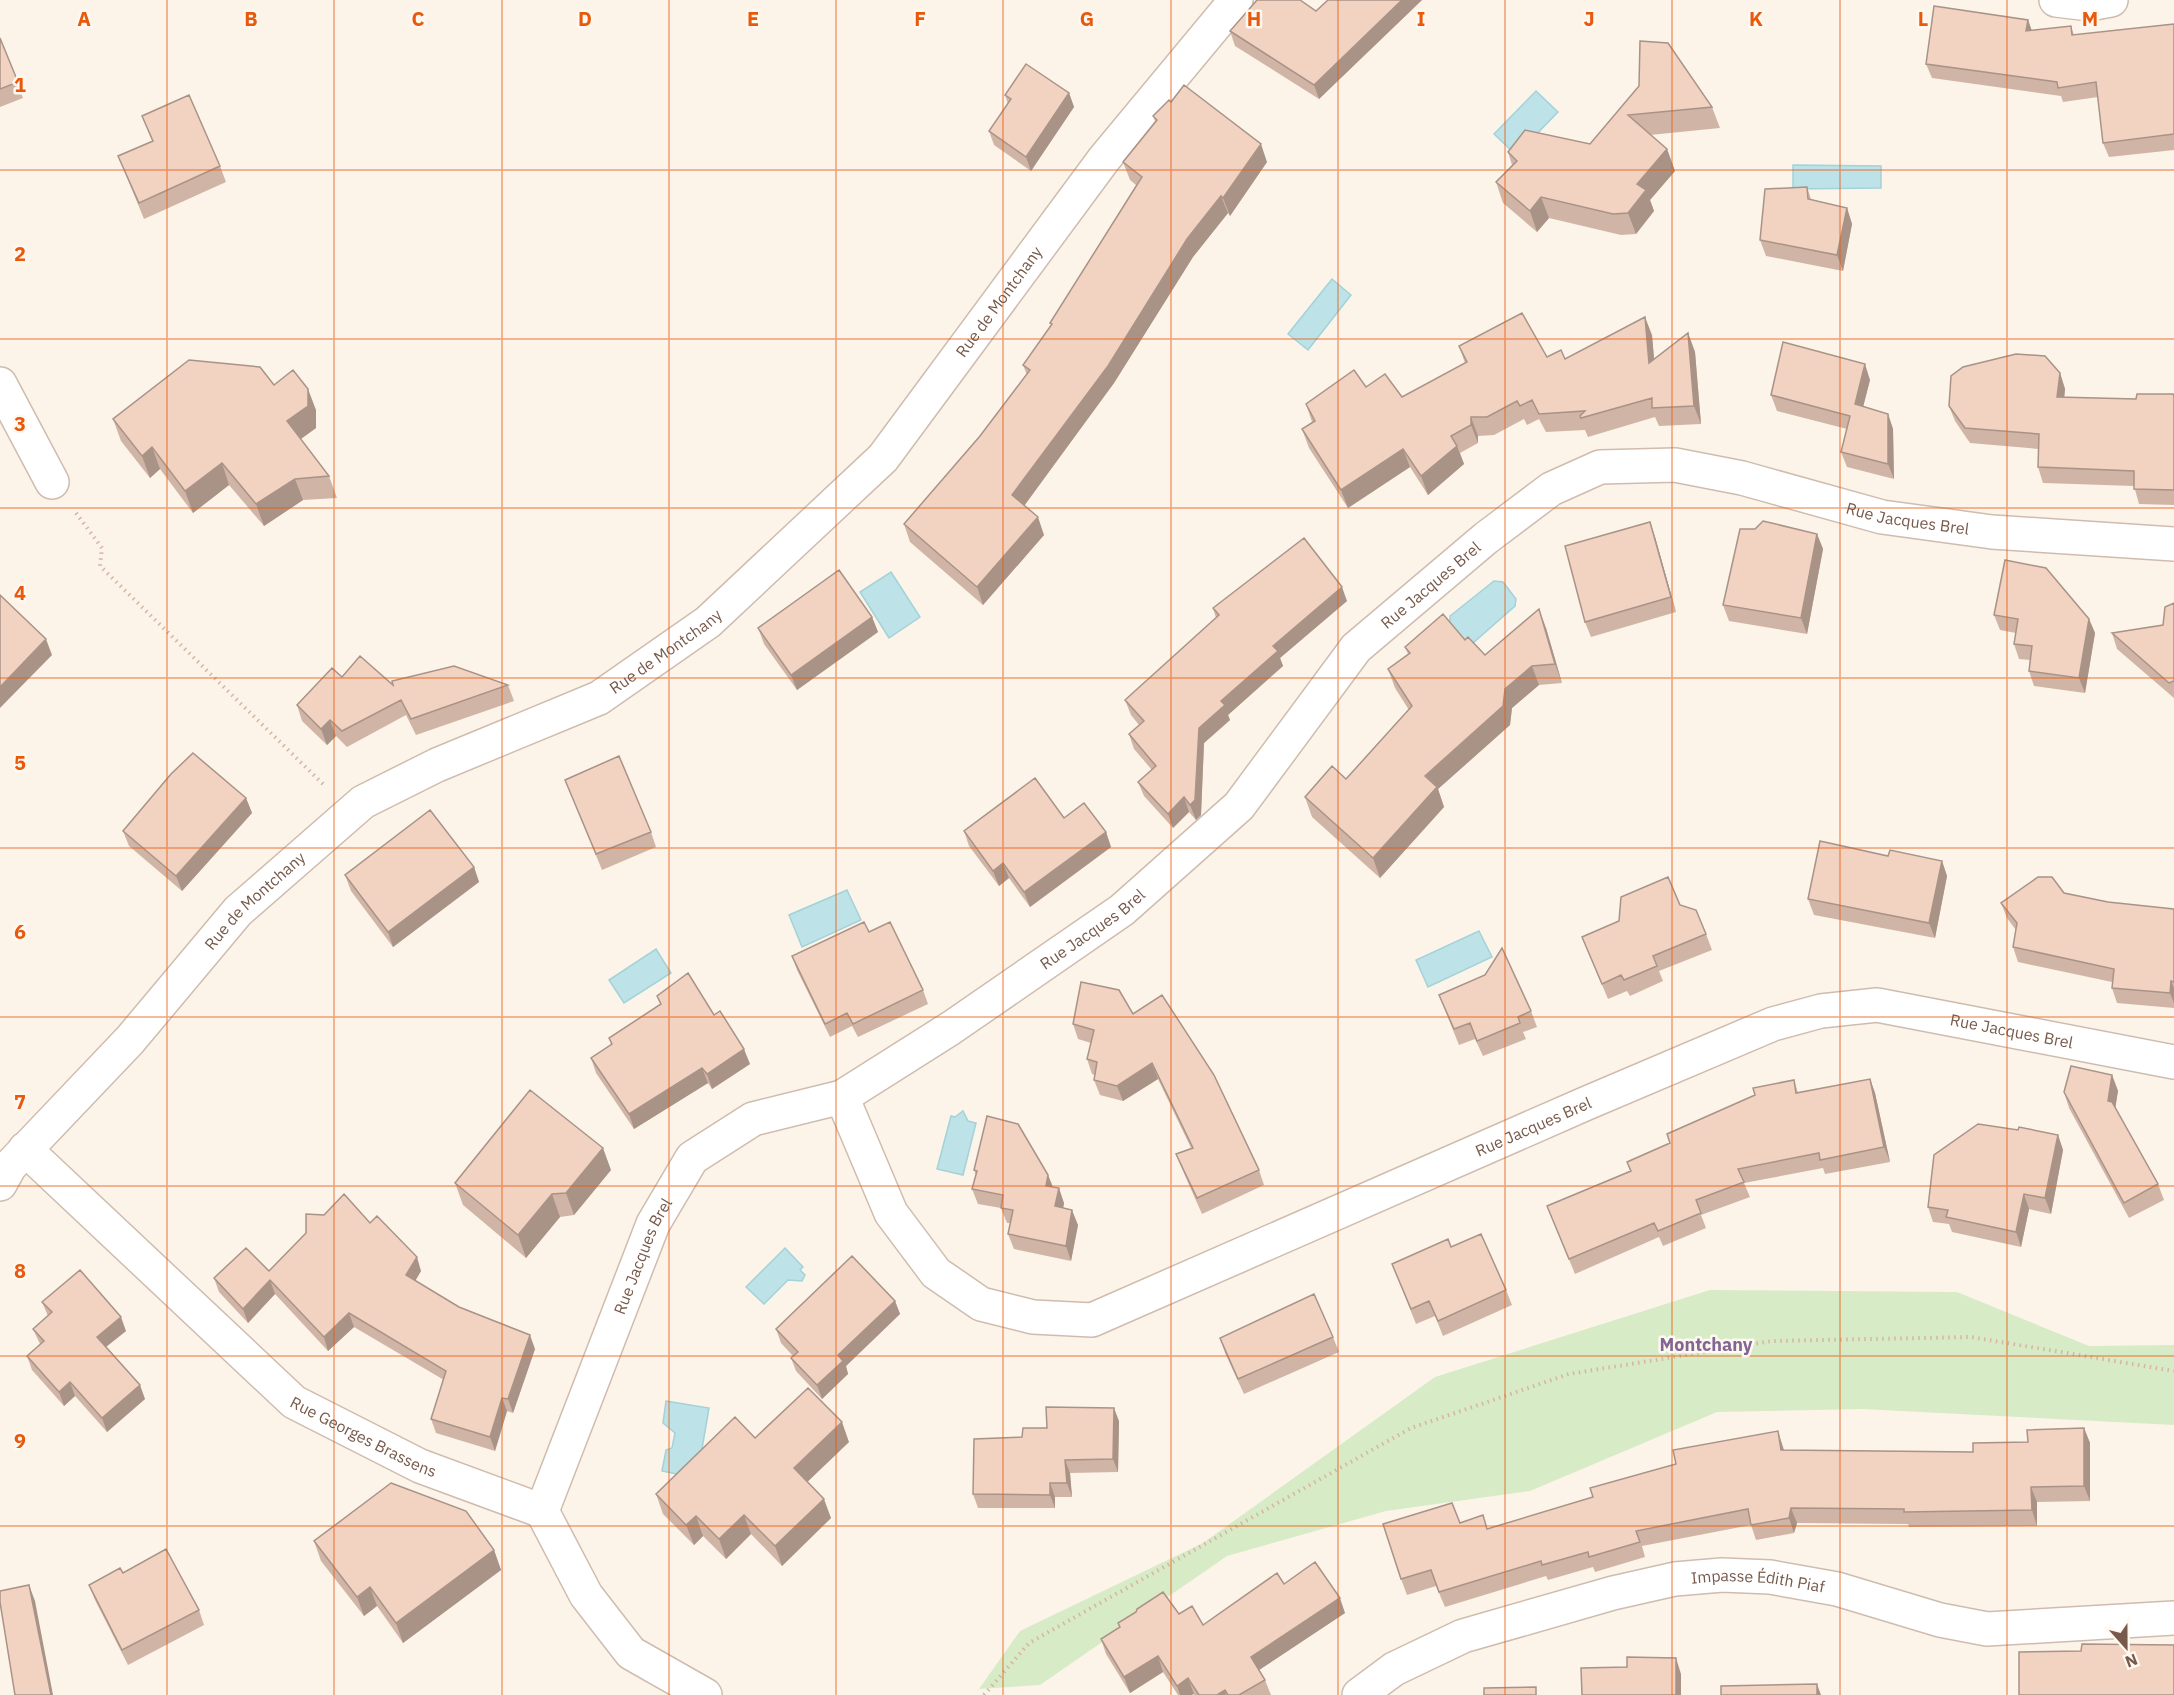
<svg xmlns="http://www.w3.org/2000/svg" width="2174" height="1695" font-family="'IBM Plex Sans',sans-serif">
  <rect width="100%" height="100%" fill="#fcf4e9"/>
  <path fill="#d7ebc7" d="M1710 1290 1957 1292 2089 1346 2174 1345V1425L1862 1409 1717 1412 1530 1491 1386 1511 1227 1556 1040 1685 979 1689 1020 1631 1203 1543 1435 1377Z"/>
  <path fill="#bde2e7" stroke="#a3d2d8" stroke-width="1.5" d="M1536 91 1558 112 1516 155 1494 134Z
    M1793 165 1881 166V188L1793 189Z
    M1332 279 1351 295 1308 350 1288 334Z
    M891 572 920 617 889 638 860 592Z
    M1494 581 1503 582 1516 599 1515 606 1473 643H1465L1450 625V616Z
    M847 890 861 920 802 947 789 915Z
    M1479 931 1492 957 1428 987 1416 960Z
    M656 949 671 973 624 1003 609 980Z
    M963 1111 968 1121 976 1123 963 1175 937 1169 951 1116 955 1117Z
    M785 1248 803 1267 800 1270 805 1275 802 1281 788 1280 764 1304 746 1287Z
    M666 1401 709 1408 697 1478 662 1471 666 1450 672 1448 675 1433 663 1423Z"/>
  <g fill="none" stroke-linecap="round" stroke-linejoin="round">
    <defs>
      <g id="minor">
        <path d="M2056 0 2089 4 2111 0"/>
        <path d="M0 384 52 482"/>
        <path id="s1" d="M842 1097 891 1213 936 1273 981 1304 1033 1317 1092 1320 1587 1103 1773 1024 1821 1011 1877 1005 2174 1062"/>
        <path id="s2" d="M25 1149 294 1402 420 1466 542 1511 586 1595 631 1653 705 1695"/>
        <path id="s3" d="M0 1184 10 1166 130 1040 238 911 363 802 437 765 599 698 708 622 883 458 1104 159 1236 0"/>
        <path id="s4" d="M542 1511 653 1224 692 1158 753 1119 842 1097 951 1028 1122 910 1239 806 1356 648 1486 538 1551 489 1600 467 1675 465 1742 478 1882 517 1992 532 2174 544"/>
        <path id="s5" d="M1359 1695 1394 1669 1463 1636 1613 1593 1675 1579 1722 1575 1770 1577 1837 1589 1940 1620 1987 1629 2174 1618"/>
      </g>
    </defs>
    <use href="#minor" stroke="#cfbcae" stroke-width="36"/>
    <path stroke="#d7b5a3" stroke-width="4" stroke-dasharray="1.5 4.5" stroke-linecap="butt" d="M76 513 102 548 100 566 323 784
      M984 1695 1029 1643 1411 1428 1569 1374 1772 1341 1971 1337 2174 1371"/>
    <use href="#minor" stroke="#fff" stroke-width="33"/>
  </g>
  <path fill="#d0b5a6" d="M1328 0H1422L1319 99 1235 46 1230 31 1316 11Z
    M2028 20 2032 31 2071 26 2074 35 2174 24V150L2109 157 2103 143 2098 97 2063 102 2061 96 1932 78 1926 64Z
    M0 38 23 98 0 107Z
    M1639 86 1712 107 1720 128 1650 135 1667 149 1675 171 1650 200 1654 211 1636 234 1621 235 1549 218 1537 232 1503 203 1496 182 1512 165 1508 152 1590 144Z
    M1069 93 1074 107 1031 171 994 145 989 131 1008 104 1005 95Z
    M142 116 220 166 226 182 144 219 118 156 152 141Z
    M1153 116 1267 162 1230 216 1228 213 1193 257 1114 383 1024 505 1044 535 983 605 910 542 904 524 980 436 1027 375 1023 365 1051 325 1050 323 1136 185 1130 180 1123 162 1155 121Z
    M1807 187 1811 199 1847 208 1852 224 1843 271 1766 256 1760 240Z
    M1688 333 1695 352 1701 424 1659 426 1655 417 1588 437 1585 430 1546 432 1539 419 1527 425 1524 419 1494 435 1478 436V443L1460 453 1464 464 1428 495 1410 467 1348 508 1309 448 1302 429 1312 422 1306 404 1366 387 1402 397 1465 363 1459 346 1565 359 1652 335 1654 359Z
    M2060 373 2065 389 2064 397 2136 399 2174 396V505L2139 504 2134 486 2043 483 2038 467 2039 449 1970 443 1955 421 1949 406Z
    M1870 380 1863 407 1888 414 1893 429 1894 479 1847 467 1841 452 1847 429 1777 411 1771 395Z
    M274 385 316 410V428L301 439 329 476 337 498 303 500 264 526 229 485 193 513 160 469 150 478 121 441 113 419Z
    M1650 522 1655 537 1676 612 1591 637 1585 622Z
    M1817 534 1823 549 1807 634 1729 621 1723 605Z
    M1347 601 1280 658 1283 666 1228 715 1230 720 1204 743 1201 815 1196 820 1189 812 1173 828 1144 796 1138 782 1152 770 1134 749 1129 734 1139 725 1131 715 1125 700 1216 618 1213 608Z
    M2174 603V698L2117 649 2112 633 2163 625Z
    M1994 615 2089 619 2095 633 2085 693 2034 686 2029 671 2030 660 2019 659 2014 644 2016 633 2000 630Z
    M872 617 878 632 797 690 764 644 758 628Z
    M1546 628 1562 683 1539 685 1512 708 1510 725 1438 789 1444 807 1380 878 1312 817 1305 797 1346 779 1409 710 1395 688 1388 669 1408 654 1405 647 1465 640 1485 655Z
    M342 677 393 684 508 685 514 701 416 735 406 715 347 747 336 736 327 745 302 721 297 705Z
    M565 780 651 832 656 847 602 870Z
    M246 798 252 813 182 891 129 846 123 831Z
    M1064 818 1106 832 1111 847 1030 907 1009 878 999 886 969 846 964 831Z
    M1888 856 1942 861 1947 876 1935 938 1814 915 1808 899Z
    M474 867 479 882 393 947 351 891 345 875Z
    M2064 893 2108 902 2174 909V1008L2117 1003 2112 988V982L2018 962 2013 947 2016 930 2007 918 2001 903Z
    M1680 905 1706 934 1712 950 1659 971 1663 981 1630 996 1627 991 1608 999 1582 937Z
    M869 932 923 990 928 1004 858 1037 852 1026 830 1037 797 970 792 956Z
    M1439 995 1531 1011 1537 1027 1523 1032 1526 1039 1483 1056 1475 1039 1459 1045Z
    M657 996 714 1015 750 1064 712 1089 708 1083 634 1129 596 1073 591 1058 611 1044 609 1038 660 1004Z
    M1133 1014 1259 1170 1264 1185 1202 1214 1182 1169 1176 1154 1191 1148 1158 1079 1123 1101 1100 1095 1094 1080 1095 1075 1092 1074 1087 1059 1091 1043 1078 1039 1073 1024Z
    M2112 1075 2118 1091 2115 1107 2158 1184 2164 1200 2129 1218 2069 1108 2064 1092Z
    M1870 1079 1875 1093 1890 1162 1825 1174 1823 1168 1744 1183 1750 1197 1701 1215 1706 1228 1663 1246 1659 1237 1575 1274 1547 1206 1630 1171 1627 1162 1670 1143 1794 1080 1798 1093Z
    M2018 1130 2058 1135 2063 1150 2051 1214 2029 1209 2021 1247 1952 1232 1949 1224 1933 1222 1928 1207Z
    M611 1170 574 1215 560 1217 526 1258 463 1205 455 1183Z
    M974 1170 1048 1175 1053 1187 1064 1203 1063 1208 1078 1225 1071 1261 1014 1249 1008 1234 1011 1223H1007L1001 1208 978 1204 972 1189 976 1175Z
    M370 1223 421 1271 415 1281 459 1307 535 1349 513 1413 507 1411 495 1451 436 1433 431 1419 444 1380 354 1327 328 1351 275 1294 248 1323 219 1292 214 1278 269 1271 306 1233Z
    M1451 1247 1506 1290 1512 1305 1443 1336 1435 1316 1416 1324 1392 1264Z
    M895 1301 900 1314 846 1366 848 1374 822 1399 796 1371 791 1358 793 1356 781 1343 776 1329Z
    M42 1302 126 1331 106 1347 145 1399 107 1432 75 1396 64 1406 32 1370 27 1356 40 1344 33 1329 48 1316Z
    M1333 1337 1339 1352 1244 1394 1225 1353 1220 1338Z
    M1119 1421 1118 1472 1070 1473 1072 1497H1055V1508H978L973 1494 1022 1437 1047 1428Z
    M2084 1428 2090 1443V1501L2037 1502V1526L1909 1527 1908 1524 1797 1523 1794 1533 1756 1540 1751 1525 1642 1546 1645 1557 1595 1572 1593 1567 1548 1580 1546 1576 1445 1607 1436 1586 1407 1595 1401 1579 1460 1523 1488 1529 1783 1447 1784 1450 1973 1452 2028 1442Z
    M755 1438 849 1442 807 1482 831 1518 782 1566 751 1534 726 1559 703 1536 694 1545 663 1514 656 1494Z
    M314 1541 494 1550 501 1570 403 1643 377 1606 364 1616 321 1561Z
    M123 1573 199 1610 204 1625 128 1665 95 1600 89 1585Z
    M1284 1584 1345 1613 1259 1670 1265 1680 1271 1695H1194V1694L1191 1695H1178L1163 1672 1130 1693 1106 1654 1101 1639 1120 1627 1118 1623 1179 1614 1203 1625Z"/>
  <path fill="#a99387" d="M1402 0H1422L1319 99 1314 85Z
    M2028 20 2033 34 2026 31Z
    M1069 93 1074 107 1031 171 1026 157Z
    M1261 144 1267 162 1230 216 1223 198Z
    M1667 149 1675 171 1650 200 1654 211 1636 234 1628 213 1637 184Z
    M1221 196 1228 213 1193 257 1114 383 1019 513 1012 495 1187 239Z
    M1541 197 1549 218 1537 232 1530 211Z
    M1847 208 1852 224 1843 271 1837 255Z
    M1645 317 1652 335 1656 381 1649 363Z
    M1688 333 1695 352 1701 424 1694 406Z
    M1865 364 1870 380 1860 419 1855 404Z
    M2060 373 2065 389 2063 412 2057 397Z
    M308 389 316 410V428L295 443 287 421Z
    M1888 414 1893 429 1894 479 1888 464Z
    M1471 417 1478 436V443L1471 425Z
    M1457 446 1464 464 1428 495 1421 476Z
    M152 447 160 469 150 478 142 456Z
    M1403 449 1410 467 1348 508 1341 490Z
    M222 463 229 485 193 513 185 491Z
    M295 479 303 500 264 526 256 504Z
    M1038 517 1044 535 983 605 977 587Z
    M1650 522 1655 537 1676 612 1671 597Z
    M1817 534 1823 549 1807 634 1801 618Z
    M1342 587 1347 601 1280 658 1283 666 1228 715 1230 720 1204 743 1201 815 1196 820 1190 805 1199 728 1221 701 1273 646Z
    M1539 609 1546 628 1562 683 1555 664Z
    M872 617 878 632 797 690 791 675Z
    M2089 619 2095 633 2085 693 2079 678Z
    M46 639 52 655 0 708V687Z
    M1532 666 1539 685 1512 708 1510 725 1438 789 1444 807 1380 878 1373 858 1425 776 1505 689Z
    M330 720 336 736 327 745 321 729Z
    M1184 797 1189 812 1173 828 1168 814Z
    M246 798 252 813 182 891 176 876Z
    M1106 832 1111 847 1030 907 1024 892Z
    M1942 861 1947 876 1935 938 1929 923Z
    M1003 863 1009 878 999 886 993 871Z
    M474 867 479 882 393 947 388 932Z
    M2171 981 2174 988V1003L2170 993Z
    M744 1049 750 1064 712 1089 707 1074Z
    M1152 1063 1158 1079 1123 1101 1117 1086Z
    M702 1068 708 1083 634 1129 629 1114Z
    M2112 1075 2118 1091 2114 1117 2108 1101Z
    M1870 1079 1875 1093 1890 1162 1884 1147Z
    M2058 1135 2063 1150 2051 1214 2045 1198Z
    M603 1148 611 1170 574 1215 566 1193Z
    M1048 1175 1054 1190 1046 1186Z
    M1059 1188 1064 1203 1061 1221 1055 1206Z
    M552 1194 560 1217 526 1258 518 1235Z
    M2024 1194 2029 1209 2021 1247 2016 1232Z
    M1072 1210 1078 1225 1071 1261 1066 1246Z
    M417 1257 421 1271 411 1288 406 1275Z
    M270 1280 275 1294 248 1323 243 1309Z
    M895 1301 900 1314 846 1366 848 1374 822 1399 817 1385 838 1355Z
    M349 1313 354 1327 328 1351 324 1337Z
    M121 1317 126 1331 102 1350 97 1337Z
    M530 1335 535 1349 513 1413 508 1399Z
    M70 1382 75 1396 64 1406 59 1392Z
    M140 1385 145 1399 107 1432 102 1418Z
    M502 1398 507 1411 495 1451 490 1437Z
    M1114 1408 1119 1421 1118 1472 1113 1459Z
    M842 1422 849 1442 801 1488 794 1468Z
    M2084 1428 2090 1443V1501L2084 1486Z
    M1778 1431 1783 1447 1787 1465 1781 1450Z
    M1065 1460 1070 1473 1072 1497 1067 1483Z
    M1050 1483 1055 1497V1508L1050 1495Z
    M2031 1487 2037 1502V1526L2032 1510Z
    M824 1499 831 1518 782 1566 775 1546Z
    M1791 1508 1797 1523 1794 1533 1789 1518Z
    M744 1515 751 1534 726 1559 719 1539Z
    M696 1516 703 1536 694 1545 686 1525Z
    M494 1550 501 1570 403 1643 396 1623Z
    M29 1585 35 1601 53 1695H51Z
    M370 1587 377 1606 364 1616 357 1597Z
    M1340 1598 1345 1613 1256 1672 1251 1657Z
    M1158 1656 1163 1672 1130 1693 1124 1677Z
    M1676 1658 1681 1674V1695H1676Z
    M1188 1678 1194 1694 1191 1695H1180L1177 1686Z
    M1817 1684 1821 1695H1817Z
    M1225 1690 1226 1695H1217Z"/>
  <path fill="#f2d2c1" stroke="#a99387" stroke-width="1.5" d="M1257 0H1300L1316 11 1328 0H1402L1314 85 1230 31Z
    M1934 6 2028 20 2026 31 2071 26 2072 35 2174 24V134L2103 143 2096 82 2058 88 2057 82 1926 64Z
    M0 38 18 82 0 89Z
    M1640 41 1668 43 1712 107 1628 115 1667 149 1637 184 1646 190 1628 213 1613 214 1541 197 1530 211 1496 182 1517 161 1508 152 1525 130 1590 144 1639 86Z
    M1026 64 1069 93 1026 157 989 131 1011 99 1005 95Z
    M1184 85 1261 144 1223 198 1221 196 1187 239 1108 366 1012 495 1038 517 977 587 904 524 980 436 1030 370 1023 365 1052 324 1050 323 1142 177 1123 162 1157 120 1153 116 1169 100 1171 102Z
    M189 95 220 166 139 203 118 156 153 141 142 116Z
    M1807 187 1808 199 1847 208 1837 255 1760 240 1765 189Z
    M1522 313 1547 357 1561 350 1565 359 1645 317 1649 363 1688 333 1694 406 1652 408V398L1581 418 1580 416 1585 411 1539 414 1532 400 1520 406 1517 401 1487 417H1471V425L1451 436 1457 446 1421 476 1403 449 1341 490 1302 429 1315 421 1306 404 1354 370 1366 387 1385 374 1402 397 1467 362 1459 346Z
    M1783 342 1865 364 1855 404 1888 414V464L1841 452 1850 416 1771 395Z
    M2016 354 2045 356 2060 373 2057 397 2136 399 2137 394H2173L2174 396V490L2134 489V471L2038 467 2039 434 1965 428 1949 406 1951 376 1963 367Z
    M189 360 260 367 274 385 293 370 308 389V406L287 421 329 476 295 479 256 504 222 463 185 491 152 447 142 456 113 419Z
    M1763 521 1817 534 1801 618 1723 605 1740 529H1755Z
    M1650 522 1671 597 1585 622 1565 546Z
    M1304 538 1342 587 1273 646 1278 651 1221 701 1225 705 1199 728 1195 800 1190 805 1184 797 1168 814 1138 782 1156 766 1129 734 1144 721 1125 700 1219 615 1213 608Z
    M2005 560 2046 568 2089 619 2079 678 2029 671 2032 646 2014 644 2018 619 1994 615Z
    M839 570 872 617 791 675 758 628Z
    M0 595 46 639 0 687Z
    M2174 603V681L2169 683 2112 633 2163 625 2165 607Z
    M1539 609 1555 664 1532 666 1505 689 1503 706 1425 776 1437 787 1373 858 1305 797 1332 766 1346 779 1412 706 1388 669 1410 653 1405 647 1443 614 1465 640 1468 637 1485 655Z
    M360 656 393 685 392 681 454 666 508 685 411 719 401 700 342 731 330 720 321 729 297 705 332 668 342 677Z
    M193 753 246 798 176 876 123 831 171 774Z
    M619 756 651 832 596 854 565 780Z
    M1035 778 1064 818 1084 803 1106 832 1024 892 1003 863 993 871 964 831Z
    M430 810 474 867 388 932 345 875Z
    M1820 841 1888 856 1890 850 1942 861 1929 923 1808 899Z
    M1668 877 1680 905 1696 910 1706 934 1653 956 1657 966 1624 980 1621 975 1602 984 1582 937 1619 921 1621 897Z
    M2038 877H2052L2064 893 2108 902 2174 909V982L2171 981 2170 993 2112 988 2114 969 2013 947 2017 923 2001 903Z
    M864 922 869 932 890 922 923 990 853 1024 847 1013 825 1024 792 956Z
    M1502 948 1531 1011 1518 1017 1520 1023 1477 1041 1470 1023 1454 1029 1439 995 1485 975Z
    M688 973 714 1015 720 1011 744 1049 707 1074 702 1068 629 1114 591 1058 612 1044 609 1038 661 1004 657 996Z
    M1081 982 1119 990 1133 1014 1162 995 1214 1075 1259 1170 1197 1198 1176 1154 1193 1148 1152 1063 1117 1086 1094 1080 1097 1062 1087 1059 1094 1030 1073 1024Z
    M2071 1066 2112 1075 2108 1101 2112 1102 2158 1184 2124 1203 2064 1092Z
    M1870 1079 1884 1147 1820 1160 1819 1153 1738 1169 1744 1182 1696 1200 1701 1213 1658 1231 1654 1223 1569 1259 1547 1206 1631 1171 1627 1162 1670 1143 1667 1134 1755 1095 1753 1088 1794 1080 1796 1093Z
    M530 1090 603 1148 566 1193 552 1194 518 1235 455 1183Z
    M987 1116 1018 1124 1048 1175 1046 1186 1059 1188 1055 1206 1072 1210 1066 1246 1008 1234 1013 1210 1001 1208 1003 1195 972 1189 977 1171 974 1170Z
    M1978 1124 2018 1130 2019 1127 2058 1135 2045 1198 2024 1194 2016 1232 1946 1217 1948 1210 1928 1207 1934 1155Z
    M344 1194 370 1223 377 1216 417 1257 406 1275 459 1307 530 1335 508 1399 502 1398 490 1437 431 1419 446 1371 349 1313 324 1337 270 1280 243 1309 214 1278 246 1248 269 1271 306 1233V1214L324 1215Z
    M1481 1234 1506 1290 1438 1321 1429 1301 1411 1309 1392 1264 1448 1239 1451 1247Z
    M852 1256 895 1301 838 1355 843 1361 817 1385 791 1358 798 1352 776 1329Z
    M80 1270 121 1317 97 1337 140 1385 102 1418 70 1382 59 1392 27 1356 44 1341 33 1329 52 1312 42 1302Z
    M1314 1294 1333 1337 1238 1379 1220 1338Z
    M808 1388 842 1422 794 1468 824 1499 775 1546 744 1515 719 1539 696 1516 686 1525 656 1494 735 1417 755 1438Z
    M1046 1407 1114 1408 1113 1459 1065 1460 1067 1483H1050V1495L973 1494 974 1439 1022 1437 1023 1428H1047Z
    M2084 1428V1486L2031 1487 2032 1510 1904 1512V1509L1791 1508 1789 1518 1751 1525 1748 1509 1636 1531 1640 1542 1589 1557 1588 1552 1542 1565 1541 1561 1439 1592 1431 1570 1401 1579 1383 1524 1452 1503 1460 1523 1483 1515 1487 1529 1593 1497 1590 1488 1676 1464 1673 1450 1778 1431 1781 1450 1973 1452V1443L2028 1442 2027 1430Z
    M391 1483 466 1511 494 1550 396 1623 370 1587 357 1597 314 1541Z
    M166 1549 199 1610 122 1650 89 1585 120 1568 123 1573Z
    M1315 1562 1340 1598 1251 1657 1265 1680 1239 1695H1228L1225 1690 1217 1695H1199L1188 1678 1177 1686 1158 1656 1124 1677 1101 1639 1120 1627 1118 1623 1136 1612 1137 1609 1163 1592 1179 1614 1192 1606 1203 1625 1277 1573 1284 1584Z
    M29 1585 51 1695H15L0 1602V1591Z
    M2082 1644 2174 1645V1695H2019V1652L2081 1651Z
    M1627 1657 1676 1658V1695H1582L1581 1668 1627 1667Z
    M1817 1684V1695H1721V1686Z
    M1536 1687V1695H1484V1688Z"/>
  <path fill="none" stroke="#e8590c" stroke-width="1.5" stroke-opacity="0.55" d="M167 0V1695M334 0V1695M502 0V1695M669 0V1695M836 0V1695M1003 0V1695M1171 0V1695M1338 0V1695M1505 0V1695M1672 0V1695M1840 0V1695M2007 0V1695M0 170H2174M0 339H2174M0 508H2174M0 678H2174M0 848H2174M0 1017H2174M0 1186H2174M0 1356H2174M0 1526H2174"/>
  <g text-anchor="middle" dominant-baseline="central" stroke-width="5" stroke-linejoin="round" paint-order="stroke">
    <g font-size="16" fill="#775a4c" stroke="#fff8f0">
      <text stroke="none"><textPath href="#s3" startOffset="1354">Rue de Montchany</textPath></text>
      <text stroke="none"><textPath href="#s4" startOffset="1858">Rue Jacques Brel</textPath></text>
      <text stroke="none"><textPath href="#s4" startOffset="1336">Rue Jacques Brel</textPath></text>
      <text stroke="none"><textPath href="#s3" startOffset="868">Rue de Montchany</textPath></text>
      <text stroke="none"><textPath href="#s3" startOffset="382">Rue de Montchany</textPath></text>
      <text stroke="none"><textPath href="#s4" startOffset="850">Rue Jacques Brel</textPath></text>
      <text stroke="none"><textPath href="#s1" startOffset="1354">Rue Jacques Brel</textPath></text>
      <text stroke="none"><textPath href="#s1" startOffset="850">Rue Jacques Brel</textPath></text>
      <text stroke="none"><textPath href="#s4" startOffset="274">Rue Jacques Brel</textPath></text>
      <text stroke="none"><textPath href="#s2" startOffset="447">Rue Georges Brassens</textPath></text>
      <text stroke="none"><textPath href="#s5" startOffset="423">Impasse Édith Piaf</textPath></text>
    </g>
    <g font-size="18" font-weight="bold" fill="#816593" stroke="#fff8f0">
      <text x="1706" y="1344">Montchany</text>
    </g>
  </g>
  <g font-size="20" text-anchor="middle" font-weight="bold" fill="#e8590c" stroke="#fff8f0" stroke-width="5" stroke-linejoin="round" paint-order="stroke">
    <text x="84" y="26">A</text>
    <text x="251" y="26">B</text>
    <text x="418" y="26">C</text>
    <text x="585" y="26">D</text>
    <text x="753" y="26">E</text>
    <text x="920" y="26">F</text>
    <text x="1087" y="26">G</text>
    <text x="1254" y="26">H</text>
    <text x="1421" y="26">I</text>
    <text x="1589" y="26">J</text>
    <text x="1756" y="26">K</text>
    <text x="1923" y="26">L</text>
    <text x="2090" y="26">M</text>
    <text x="20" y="92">1</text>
    <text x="20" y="261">2</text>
    <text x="20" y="431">3</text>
    <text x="20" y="600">4</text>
    <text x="20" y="770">5</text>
    <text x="20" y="939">6</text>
    <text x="20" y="1109">7</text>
    <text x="20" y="1278">8</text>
    <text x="20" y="1448">9</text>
  </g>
  <g transform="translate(2126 1647) rotate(159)" stroke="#fff8f0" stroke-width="4.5" paint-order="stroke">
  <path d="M0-4.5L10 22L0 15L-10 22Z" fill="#775a4c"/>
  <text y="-9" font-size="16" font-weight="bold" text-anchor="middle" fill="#775a4c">N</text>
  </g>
</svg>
